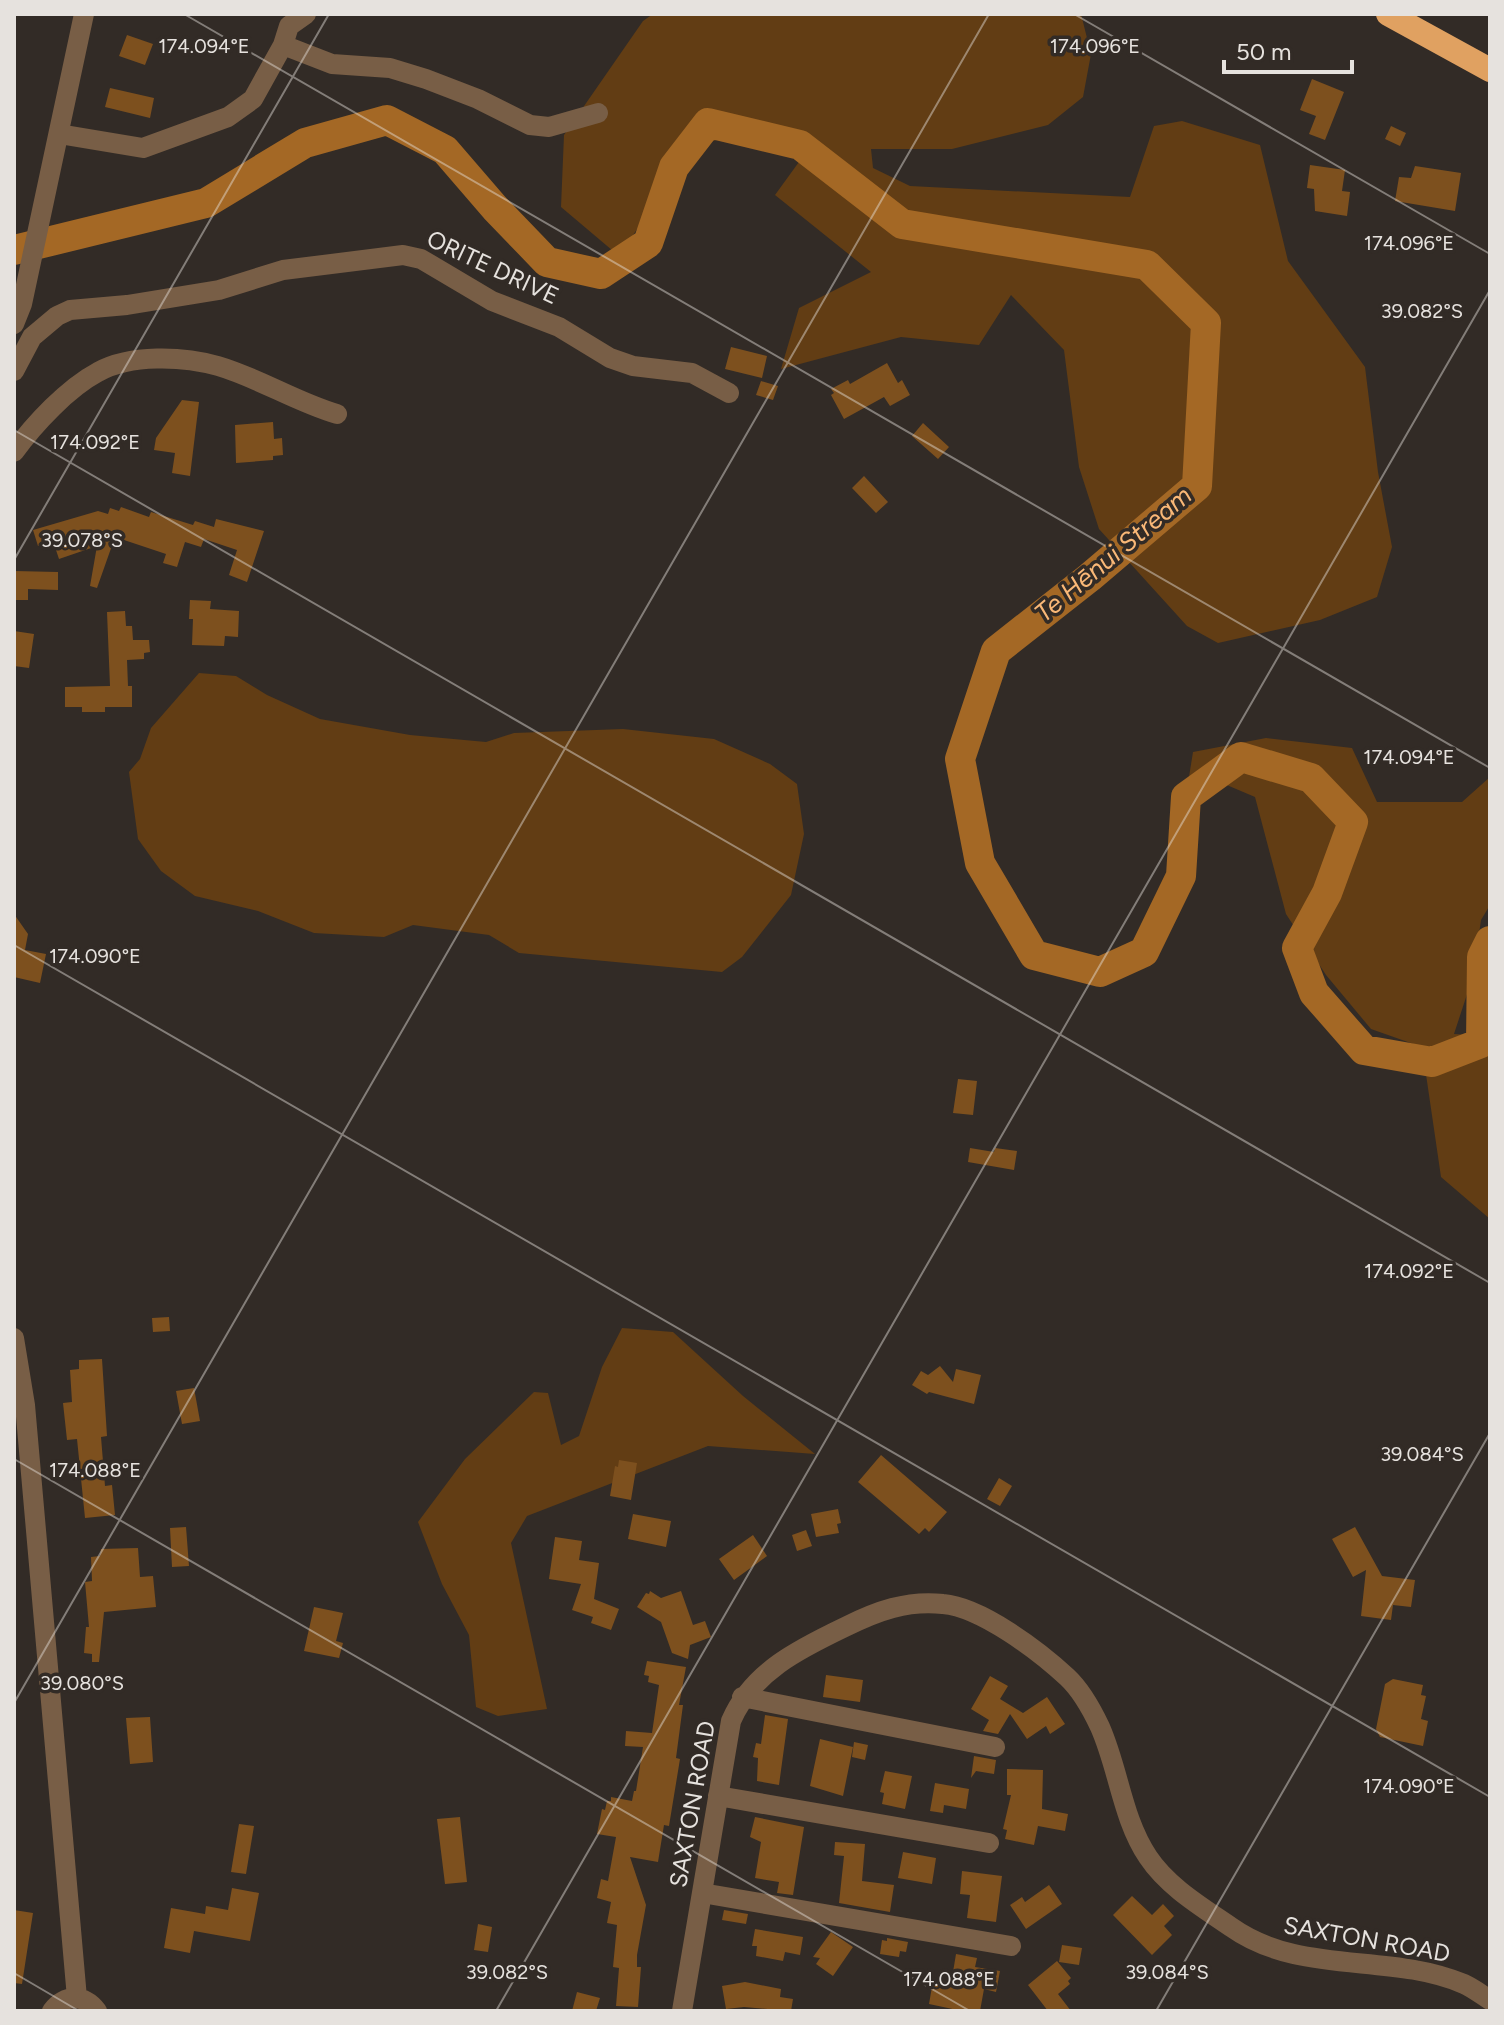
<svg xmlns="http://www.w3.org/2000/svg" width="1504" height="2025" font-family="Figtree,sans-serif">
  <rect width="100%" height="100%" fill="#322b26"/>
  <path fill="#623d14" d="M653 14H1081L1091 54 1083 97 1048 125 952 149H871L873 168 910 186 1130 197 1154 126 1182 121 1260 145 1288 261 1365 367 1378 472 1392 547 1377 597 1320 620 1218 643 1187 626 1099 529 1079 467 1064 350 1011 295 979 345 901 337 781 369 799 308 871 272 775 195 804 155 735 134 698 146 670 180 619 256 561 207 564 135 643 21Z
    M199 673 236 676 267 695 320 719 410 735 486 742 514 733 623 729 714 739 770 764 797 784 804 834 791 895 742 957 722 972 519 953 489 935 413 925 384 937 314 933 258 911 195 896 161 871 138 839 129 772 140 759 151 728Z
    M1266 738 1352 748 1377 802H1462L1490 777V905L1481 920 1473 976 1454 1034 1490 1036V1219L1441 1177 1422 1047 1371 1029 1326 975 1286 914 1255 797 1222 783 1183 814 1193 752Z
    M622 1328 673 1332 743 1396 815 1454 708 1446 527 1516 511 1543 547 1709 498 1716 476 1707 469 1635 442 1584 418 1522 465 1459 534 1392 548 1393 561 1445 579 1436 602 1367Z"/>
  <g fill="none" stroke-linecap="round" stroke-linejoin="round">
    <path stroke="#a46825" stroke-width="30" d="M14 250 206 203 305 143 387 120 445 150 495 208 547 262 601 274 648 243 674 167 708 123 800 145 902 224 1147 265 1206 323 1197 486 1090 577 996 651 960 759 980 863 1034 955 1100 972 1144 952 1181 876 1186 797 1241 757 1311 778 1353 822 1327 893 1297 948 1314 993 1364 1050 1432 1062 1481 1043 1482 957 1490 941"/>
  </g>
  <path fill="#7d501e" d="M127 35 153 44 145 65 119 56Z
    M1312 79 1344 92 1325 140 1309 134 1316 116 1300 110Z
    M110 88 154 98 150 118 105 107Z
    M1391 126 1406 133 1400 146 1385 139Z
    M1310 165 1345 170 1342 191 1350 192 1347 216 1315 211 1314 189 1307 188Z
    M1415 166 1461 173 1455 211 1395 201 1399 177 1411 178Z
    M731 347 767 356 762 378 725 369Z
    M887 363 898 383 902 380 910 395 890 406 884 397 844 419 831 395 834 393 831 389 848 380 850 384Z
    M761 381 778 386 773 400 756 395Z
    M182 400 199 402 190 476 172 473 175 453 154 450 156 438Z
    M273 422 274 439 282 438 283 455 273 456V460L236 463 235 425Z
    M923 423 949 447 938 459 912 436Z
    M864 476 888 502 876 513 852 488Z
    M121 507 149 517 151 512 193 525 195 521 214 527 216 519 264 531 247 582 229 575 237 550 204 539 201 547 185 542 177 567 163 563 166 554 115 537 97 588 90 586 97 546 59 559 53 541 38 546 33 530 98 511 108 514 110 508 119 511Z
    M14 571 58 572V590L28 589V600H14Z
    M190 600 211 601 210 609 239 611 238 637 225 636 224 646 192 645 193 619H189Z
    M125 611 126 626H132L133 640H149L150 652 144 653V659L127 660 128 686H132V707H105V712H82V707H65V687L110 686 107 612Z
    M14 631 34 634 29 668 14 666Z
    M14 914 28 934 25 950 46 954 40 983 14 977Z
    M958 1079 977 1081 973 1115 953 1113Z
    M970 1148 994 1152 995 1148 1017 1151 1014 1170 968 1162Z
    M169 1317 170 1331 153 1332 152 1318Z
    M102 1359 107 1436 101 1437 105 1486 112 1485 115 1515 85 1518 77 1439 67 1440 63 1403 72 1402 70 1370 79 1369V1360Z
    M940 1366 953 1382 956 1369 981 1375 974 1404 929 1392 927 1394 912 1385 921 1371 928 1375Z
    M194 1388 200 1421 182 1424 176 1391Z
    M881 1455 947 1512 929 1532 925 1528 919 1534 858 1482Z
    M619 1460 637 1463 631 1500 610 1496 615 1466 618 1467Z
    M999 1478 1012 1486 1000 1506 987 1499Z
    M838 1509 841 1523 837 1524 839 1533 816 1537 811 1514Z
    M633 1514 671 1521 666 1547 628 1539Z
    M186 1527 189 1566 172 1567 170 1528Z
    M1355 1527 1382 1576 1415 1580 1411 1607 1393 1605 1391 1620 1361 1616 1366 1570 1353 1577 1332 1539Z
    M806 1530 812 1546 797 1551 792 1535Z
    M753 1535 767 1556 734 1580 719 1559Z
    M555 1537 582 1541 579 1560 599 1563 594 1599 619 1609 611 1630 591 1623 593 1617 572 1610 581 1584 549 1579Z
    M138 1548 140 1577 153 1576 156 1607 104 1612 99 1662H92V1654L84 1653 86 1627H89L85 1582 92 1581 91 1557 100 1556 101 1549Z
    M650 1591 661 1598 681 1591 693 1625 705 1621 711 1637 690 1645 688 1659 672 1653 661 1622 637 1607 646 1593 649 1594Z
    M314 1607 343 1613 336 1641 343 1643 339 1658 304 1651Z
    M647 1661 686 1667 679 1705H683L676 1758 680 1759 669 1826 664 1825 658 1862 630 1857 646 1905 637 1955V1967H641L638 2007 616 2006 619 1968 613 1967 617 1925 607 1923 611 1902 597 1898 601 1879 608 1881 616 1837 597 1834 602 1809 605 1810 607 1801H611V1797L632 1801 634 1791H636L643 1747 625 1746 626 1731 652 1733 659 1685 648 1682 649 1676 644 1675Z
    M826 1675 863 1680 860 1702 823 1697Z
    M990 1676 1008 1686 1000 1699 1023 1713 1047 1697 1065 1724 1050 1734 1046 1726 1027 1739 1010 1714 998 1734 983 1731 989 1720 971 1709Z
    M1393 1679 1423 1685 1421 1695 1426 1696 1421 1719 1428 1721 1423 1746 1380 1737 1376 1729 1385 1684Z
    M765 1715 788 1719 779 1785 757 1781 758 1758 753 1757 756 1743 761 1744Z
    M150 1717 153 1762 130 1764 126 1718Z
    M820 1739 853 1747 843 1796 810 1786Z
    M854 1742 868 1745 865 1760 852 1757Z
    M974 1756 996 1760 994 1774 976 1771 971 1778Z
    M1007 1769 1043 1770 1042 1809 1068 1814 1065 1831 1038 1826 1034 1845 1005 1839 1007 1830 1003 1829 1011 1795H1007Z
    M885 1771 912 1776 905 1809 882 1804 884 1793 880 1792Z
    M935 1783 969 1789 966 1809 944 1805 943 1813 930 1811Z
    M460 1817 467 1882 445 1884 437 1819Z
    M755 1817 804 1827 793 1895 777 1893 779 1882 755 1878 761 1842 750 1837Z
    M239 1824 254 1826 246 1874 231 1872Z
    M835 1842 865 1844 862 1881 894 1885 890 1912 839 1903 844 1856 834 1855Z
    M903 1852 936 1858 932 1884 898 1878Z
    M962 1871 1002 1876 996 1922 967 1918 970 1895 960 1894Z
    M1049 1885 1062 1904 1026 1929 1010 1905 1022 1897 1025 1902Z
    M232 1888 259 1893 250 1941 194 1931 190 1953 164 1948 171 1908 205 1914 206 1906 228 1910Z
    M1132 1896 1152 1915 1163 1904 1174 1916 1164 1926 1172 1935 1152 1955 1113 1915Z
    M14 1910 33 1913 22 1984 14 1983Z
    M724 1910 748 1914 746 1924 722 1920Z
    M478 1924 492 1927 488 1952 474 1950Z
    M755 1929 803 1937 800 1955 785 1952 783 1961 756 1956 757 1946H752Z
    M831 1932 853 1947 833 1976 816 1964 820 1958 813 1957Z
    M887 1938 908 1942 906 1952 900 1951 899 1957 880 1954 882 1940 887 1941Z
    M1062 1945 1082 1948 1079 1965 1059 1962Z
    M956 1954 977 1958 975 1967 1000 1971 996 1992 984 1989 980 2011H962L929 2004 933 1981 951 1984Z
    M1057 1961 1071 1978 1068 1981 1070 1984 1058 1994 1071 2011H1048L1028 1985Z
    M745 1982 781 1989 780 1997 793 1999 791 2011 744 2007 726 2009 722 1986Z
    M577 1992 600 1998 596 2011H572Z"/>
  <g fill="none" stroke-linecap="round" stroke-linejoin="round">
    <path stroke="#785e46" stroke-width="20" d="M283 45 332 64 390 68 426 79 478 99 530 125 549 127 598 113
      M59 134 143 148 228 117 253 99 283 45 289 26 306 14
      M14 324 22 304 84 14
      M14 371 32 337 57 316 70 310 127 305 219 290 283 270 403 255 421 259 492 301 559 327 610 358 633 366 692 373 729 393
      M14 452C34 424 68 388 98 372 130 354 183 356 218 366 259 378 296 402 337 414
      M14 1338 25 1405 77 1998
      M742 1697 995 1747
      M718 1796 989 1843
      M702 1893 1011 1946
      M52 2011C65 1994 84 1994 97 2011
      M682 2011 731 1721C752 1672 799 1649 845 1627 877 1611 907 1600 943 1604 981 1607 1039 1651 1067 1677 1081 1690 1092 1710 1100 1727 1119 1770 1122 1818 1148 1857 1168 1887 1202 1907 1231 1927 1300 1976 1389 1952 1464 1984 1473 1988 1482 1995 1490 2000"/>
    <path stroke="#e0a161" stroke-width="24" d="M1388 14 1490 70"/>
  </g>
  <path fill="none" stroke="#e6e2de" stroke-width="2" stroke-opacity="0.45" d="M184 14 1490 768M1074 14 1490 254M14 430 1490 1283M14 560 329 14M14 945 1490 1797M14 1459 970 2011M14 1703 989 14M14 1973 79 2011M496 2011 1490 290M1156 2011 1490 1433"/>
  <g text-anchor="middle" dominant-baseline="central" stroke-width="7" stroke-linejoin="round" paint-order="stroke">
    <g font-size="24" fill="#e6e2de" stroke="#322b26">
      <text transform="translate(493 267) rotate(25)">ORITE DRIVE</text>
      <text transform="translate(692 1804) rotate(-80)">SAXTON ROAD</text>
      <text transform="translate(1367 1939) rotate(10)">SAXTON ROAD</text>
    </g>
    <g font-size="26" font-style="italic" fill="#fab877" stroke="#322b26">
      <text transform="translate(1113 554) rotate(-40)">Te Hēnui Stream</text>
    </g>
  </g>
  <g font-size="20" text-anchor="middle" fill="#e6e2de" stroke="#322b26" stroke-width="7" stroke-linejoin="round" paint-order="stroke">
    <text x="204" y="53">174.094°E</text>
    <text x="1095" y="53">174.096°E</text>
    <text x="1409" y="250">174.096°E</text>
    <text x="1422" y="318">39.082°S</text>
    <text x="95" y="449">174.092°E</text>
    <text x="82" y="547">39.078°S</text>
    <text x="1409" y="764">174.094°E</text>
    <text x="95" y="963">174.090°E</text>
    <text x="1409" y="1278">174.092°E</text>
    <text x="1422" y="1461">39.084°S</text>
    <text x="95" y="1477">174.088°E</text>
    <text x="82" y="1690">39.080°S</text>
    <text x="1409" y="1793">174.090°E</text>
    <text x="507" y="1979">39.082°S</text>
    <text x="1167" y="1979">39.084°S</text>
    <text x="949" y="1986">174.088°E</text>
  </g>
  <rect width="1504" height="2025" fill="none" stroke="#e6e2de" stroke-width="32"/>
  <path d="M1224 60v12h128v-12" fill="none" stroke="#e6e2de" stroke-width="4"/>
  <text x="1236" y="60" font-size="24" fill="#e6e2de" stroke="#322b26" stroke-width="6" paint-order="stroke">50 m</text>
</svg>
